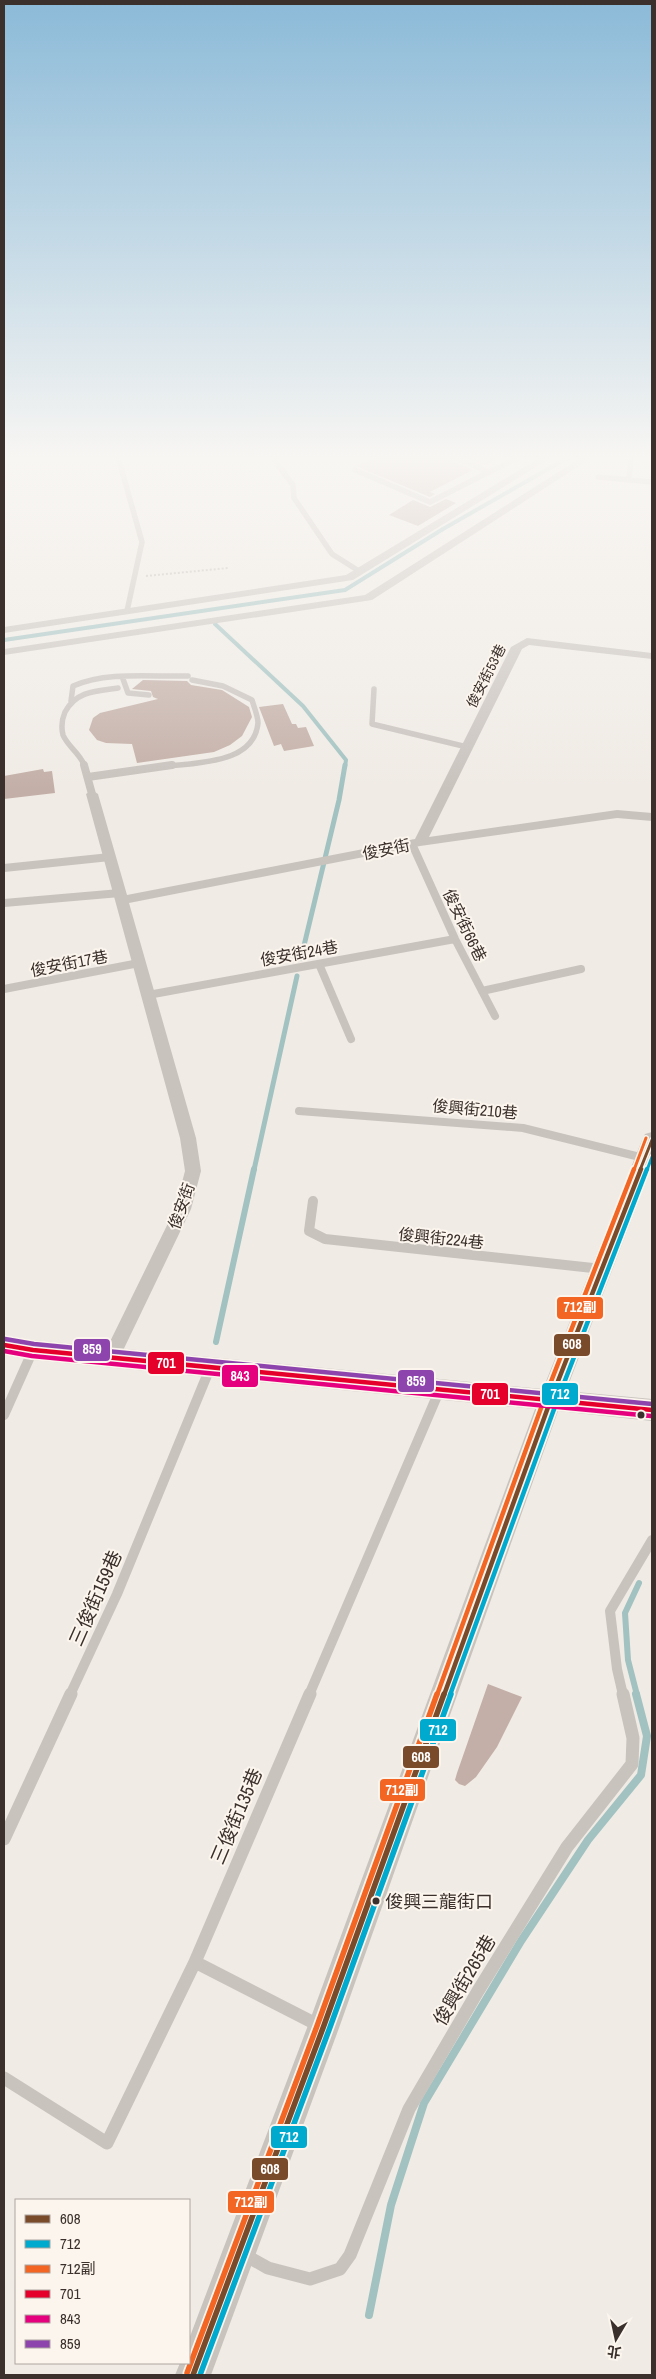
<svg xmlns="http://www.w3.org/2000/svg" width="656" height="2379" font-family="'Archivo Narrow','Noto Sans TC',sans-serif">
  <rect width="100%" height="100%" fill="#f0ebe5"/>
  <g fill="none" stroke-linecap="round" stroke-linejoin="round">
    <path stroke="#a1c2c1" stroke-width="4" d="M215 624 303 706 346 760 345 767
      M4 640 345 590 443 529 569 457"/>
    <path stroke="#a1c2c1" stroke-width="5" d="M301 958 339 800 345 765
      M254 1170 297 976"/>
    <path stroke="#a1c2c1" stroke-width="6" d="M216 1342 254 1169
      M637 1695 628 1660 625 1613 639 1583"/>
    <path stroke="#a1c2c1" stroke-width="8" d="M369 2315 391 2205 424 2103 521 1941 588 1840 641 1775 647 1736 636 1694"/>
  </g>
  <path fill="#c3afa7" d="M375 457H449L452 461 473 470 430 492 435 494 430 497 356 466Z
    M465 457H500L484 465Z
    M446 499 456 503 418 526 389 515 413 500 430 507Z
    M143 680 187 681 191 685 222 690 249 707 252 717 242 736 230 745 214 752 137 763 132 744 106 743 97 740 89 730 93 718 100 713 158 699 153 697 151 691 132 689Z
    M283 704 292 724H296L298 728 306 727 314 746 284 751 281 744 274 746 259 707Z
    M43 769 44 772 52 771 55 793 4 799V776Z
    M488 1684 522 1697 497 1747 476 1777 465 1786 459 1784 455 1780 457 1773Z"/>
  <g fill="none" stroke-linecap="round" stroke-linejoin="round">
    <path stroke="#c2bbb6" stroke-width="2" stroke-dasharray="2 2" stroke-linecap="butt" d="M146 576 228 568"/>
    <path stroke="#c9c3be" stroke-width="5.5" d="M118 457 142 542 127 611
      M272 457 293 485 294 498 332 554 359 571
      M454 457 489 472 520 457
      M355 470 430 502 489 472
      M598 477 652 482
      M629 480 631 457
      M123 679 128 693 149 695
      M374 689 372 724 467 747
      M71 701 73 686C107 671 152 677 188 676
      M85 767C81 754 68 747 63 735 61 727 62 719 65 712 76 691 96 691 118 688
      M163 767C195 762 254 765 258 723 258 716 254 707 252 700L223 686 192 680"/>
    <path stroke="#c9c3be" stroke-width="8" d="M84 765 92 794
      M88 777 172 765
      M412 844 455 939 495 1016
      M4 868 110 857
      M4 903 120 893
      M319 964 351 1039
      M4 989 139 963
      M482 991 581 969
      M148 995 455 939
      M299 1111 523 1128 652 1160"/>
    <path stroke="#c9c3be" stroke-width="10" d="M313 1201 309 1231 325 1239 602 1269
      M4 1415 33 1350
      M70 1695 117 1594 210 1368
      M309 1695 440 1389
      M623 1695 617 1669 610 1611 652 1540"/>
    <path stroke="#c9c3be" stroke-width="13" d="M4 1839 71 1694
      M195 1962 318 2025
      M4 2078 107 2143 195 1962 310 1694
      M243 2254 268 2268 310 2279 340 2269 350 2255 409 2109 478 1991 567 1847 632 1764 633 1738 623 1694"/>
    <path fill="#c9c3be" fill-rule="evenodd" d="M541 457H552L353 580 4 633V627L346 575Z
      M582 457H593L372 600 4 655V649L365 595Z
      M527 638 652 653V659L529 645 522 649 429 837 617 810 652 813V821L617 818 420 846 129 903 196 1138 201 1171 191 1209 117 1363 111 1366 105 1363 102 1358 175 1209 185 1171 180 1138 86 794 92 790 98 794 127 895 415 839 511 647Z"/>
    <path fill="#c9c3be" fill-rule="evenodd" d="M652 1132V1166L566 1391 652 1399V1421L558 1411 339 2028 211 2375H175L180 2363H189V2339L307 2028 535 1409 33 1360 4 1355V1335L33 1340 543 1389 642 1140 645 1134Z"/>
    <defs>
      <path id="bus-1-far2" d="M640 1170 652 1140"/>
      <path id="bus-1-far1" d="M444 1695 551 1399 641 1169"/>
      <path id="bus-1" d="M193 2375 323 2028 444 1694"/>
      <path id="bus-2-far2" d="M647 1170 652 1157"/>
      <path id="bus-2-far1" d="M450 1695 557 1401 647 1169"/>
      <path id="bus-2" d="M200 2375 329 2030 451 1694"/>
      <path id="bus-3-far2" d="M634 1170 646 1138"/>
      <path id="bus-3-far1" d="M437 1695 545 1397 634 1169"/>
      <path id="bus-3" d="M187 2373 317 2026 437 1694"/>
      <path id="bus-4" d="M4 1345 33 1350 652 1410"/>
      <path id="bus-5" d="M4 1351 32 1356 651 1416"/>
      <path id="bus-6" d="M5 1339 34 1344 652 1404"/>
    </defs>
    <use href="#bus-1-far2" stroke="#fbf5ee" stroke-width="6"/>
    <use href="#bus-1-far1" stroke="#fbf5ee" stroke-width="8"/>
    <use href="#bus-1" stroke="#fbf5ee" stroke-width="9"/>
    <use href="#bus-2-far2" stroke="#fbf5ee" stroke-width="6"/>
    <use href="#bus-2-far1" stroke="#fbf5ee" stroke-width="8"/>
    <use href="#bus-2" stroke="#fbf5ee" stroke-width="9"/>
    <use href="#bus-3-far2" stroke="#fbf5ee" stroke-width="6"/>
    <use href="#bus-3-far1" stroke="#fbf5ee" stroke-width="8"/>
    <use href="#bus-3" stroke="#fbf5ee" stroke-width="9"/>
    <use href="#bus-4" stroke="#fbf5ee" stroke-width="8"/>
    <use href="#bus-5" stroke="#fbf5ee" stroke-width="8"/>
    <use href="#bus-6" stroke="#fbf5ee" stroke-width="8"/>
    <use href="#bus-1-far2" stroke="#7a4b2a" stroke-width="3"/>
    <use href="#bus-1-far1" stroke="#7a4b2a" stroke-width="4.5"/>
    <use href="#bus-1" stroke="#7a4b2a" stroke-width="5.5"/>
    <use href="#bus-2-far2" stroke="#00a9ce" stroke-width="3"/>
    <use href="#bus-2-far1" stroke="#00a9ce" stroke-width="4.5"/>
    <use href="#bus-2" stroke="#00a9ce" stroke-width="5.5"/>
    <use href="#bus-3-far2" stroke="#f26522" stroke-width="3"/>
    <use href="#bus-3-far1" stroke="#f26522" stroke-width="4.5"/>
    <use href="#bus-3" stroke="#f26522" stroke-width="5.5"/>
    <use href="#bus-4" stroke="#e4002b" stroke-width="4.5"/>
    <use href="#bus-5" stroke="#e5007d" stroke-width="4.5"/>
    <use href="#bus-6" stroke="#8e44ad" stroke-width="4.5"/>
  </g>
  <linearGradient id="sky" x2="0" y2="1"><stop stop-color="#8bbad8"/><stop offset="0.58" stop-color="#f8f6f3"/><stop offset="1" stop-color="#f8f6f3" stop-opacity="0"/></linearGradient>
  <rect width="656" height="790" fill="url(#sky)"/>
  <g fill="#3b302b" stroke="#fbf5ee" stroke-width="2">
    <circle cx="641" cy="1415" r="4.5"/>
    <circle cx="376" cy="1901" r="4.5"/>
  </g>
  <g text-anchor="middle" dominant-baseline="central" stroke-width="4" stroke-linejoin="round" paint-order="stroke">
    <g font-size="14" fill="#3b302b" stroke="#fbf5ee">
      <text transform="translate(486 676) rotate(-63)">俊安街53巷</text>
    </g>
    <g font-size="16" fill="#3b302b" stroke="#fbf5ee">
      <text transform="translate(386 849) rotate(-11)">俊安街</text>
      <text transform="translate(465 925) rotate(64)">俊安街66巷</text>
      <text transform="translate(299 953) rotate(-10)">俊安街24巷</text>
      <text transform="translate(69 963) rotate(-11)">俊安街17巷</text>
      <text transform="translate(475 1109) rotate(5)">俊興街210巷</text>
      <text transform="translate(181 1206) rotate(-70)">俊安街</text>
      <text transform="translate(441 1238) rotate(6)">俊興街224巷</text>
    </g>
    <g font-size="18" fill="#3b302b" stroke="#fbf5ee" text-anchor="start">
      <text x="385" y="1901">俊興三龍街口</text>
    </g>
    <g font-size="19" fill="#3b302b" stroke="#fbf5ee">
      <text transform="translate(95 1598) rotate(-66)">三俊街159巷</text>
      <text transform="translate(236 1816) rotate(-67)">三俊街135巷</text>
      <text transform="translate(464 1980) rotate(-59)">俊興街265巷</text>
    </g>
  </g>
  <g stroke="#fbf5ee" stroke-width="2">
    <rect x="556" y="1296" width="48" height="24" rx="5" fill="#f26522"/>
    <rect x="553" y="1333" width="38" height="24" rx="5" fill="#7a4b2a"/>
    <rect x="73" y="1338" width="38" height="24" rx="5" fill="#8e44ad"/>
    <rect x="147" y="1351" width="38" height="24" rx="5" fill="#e4002b"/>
    <rect x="221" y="1364" width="38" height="24" rx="5" fill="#e5007d"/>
    <rect x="397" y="1369" width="38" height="24" rx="5" fill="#8e44ad"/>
    <rect x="541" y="1382" width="38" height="24" rx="5" fill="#00a9ce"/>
    <rect x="471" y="1382" width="38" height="24" rx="5" fill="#e4002b"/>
    <rect x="419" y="1718" width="38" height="24" rx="5" fill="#00a9ce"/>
    <rect x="402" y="1745" width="38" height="24" rx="5" fill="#7a4b2a"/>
    <rect x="379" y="1778" width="47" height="24" rx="5" fill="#f26522"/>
    <rect x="270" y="2125" width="38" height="24" rx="5" fill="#00a9ce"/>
    <rect x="251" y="2157" width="38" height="24" rx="5" fill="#7a4b2a"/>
    <rect x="227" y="2190" width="48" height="24" rx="5" fill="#f26522"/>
  </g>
  <g font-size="14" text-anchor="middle" font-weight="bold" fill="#fff">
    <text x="580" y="1312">712副</text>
    <text x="572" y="1349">608</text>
    <text x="92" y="1354">859</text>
    <text x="166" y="1368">701</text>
    <text x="240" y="1381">843</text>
    <text x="416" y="1386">859</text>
    <text x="560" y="1399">712</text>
    <text x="490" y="1399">701</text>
    <text x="438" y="1735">712</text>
    <text x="421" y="1762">608</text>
    <text x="402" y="1795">712副</text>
    <text x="289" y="2142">712</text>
    <text x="270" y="2174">608</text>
    <text x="251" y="2207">712副</text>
  </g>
  <rect width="656" height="2379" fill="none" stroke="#3b302b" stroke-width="10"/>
  <rect x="15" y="2199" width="175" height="165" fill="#fbf5ee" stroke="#aea6a0"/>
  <rect x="25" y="2215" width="25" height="8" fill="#7a4b2a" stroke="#aea6a0"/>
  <text x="60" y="2224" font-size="15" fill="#3b302b">608</text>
  <rect x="25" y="2240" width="25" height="8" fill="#00a9ce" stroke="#aea6a0"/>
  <text x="60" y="2249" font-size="15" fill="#3b302b">712</text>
  <rect x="25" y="2265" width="25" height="8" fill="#f26522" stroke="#aea6a0"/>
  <text x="60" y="2274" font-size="15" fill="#3b302b">712副</text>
  <rect x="25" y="2290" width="25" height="8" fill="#e4002b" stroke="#aea6a0"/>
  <text x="60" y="2299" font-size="15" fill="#3b302b">701</text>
  <rect x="25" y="2315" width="25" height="8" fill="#e5007d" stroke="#aea6a0"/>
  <text x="60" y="2324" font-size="15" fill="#3b302b">843</text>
  <rect x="25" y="2340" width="25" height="8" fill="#8e44ad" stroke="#aea6a0"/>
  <text x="60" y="2349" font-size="15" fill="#3b302b">859</text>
  <g transform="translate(616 2339) rotate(189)" stroke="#fbf5ee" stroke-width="4" paint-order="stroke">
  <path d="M0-4L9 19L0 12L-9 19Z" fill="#3b302b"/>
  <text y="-8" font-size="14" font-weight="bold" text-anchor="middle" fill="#3b302b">北</text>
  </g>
</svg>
